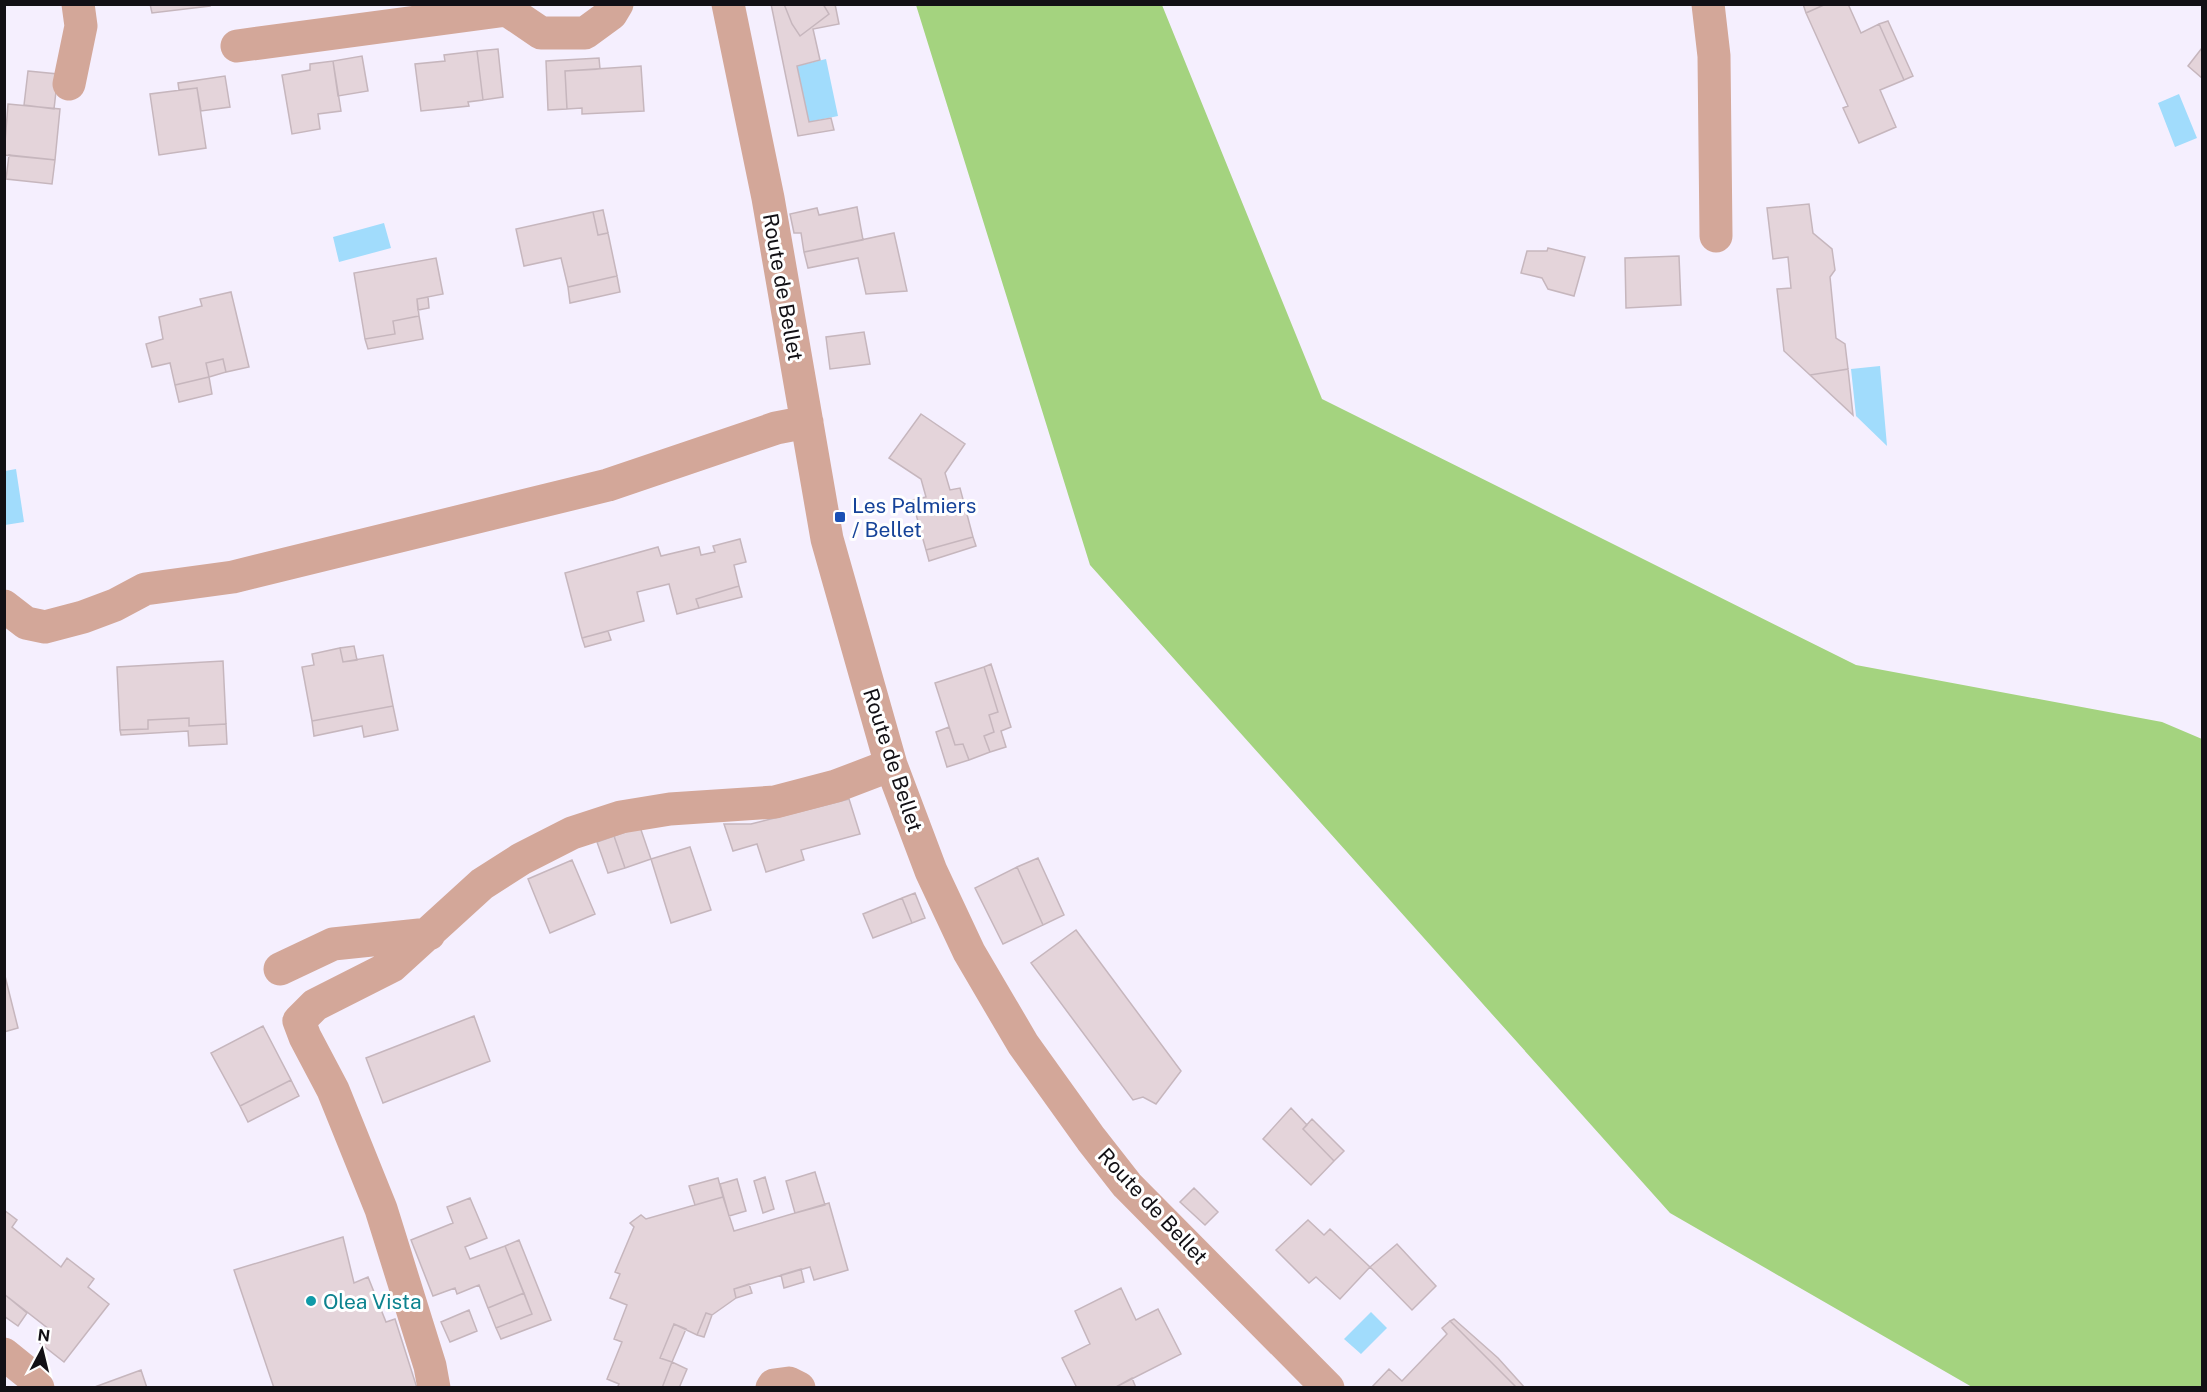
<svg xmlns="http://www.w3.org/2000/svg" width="2207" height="1392" font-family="'Public Sans',sans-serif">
  <rect width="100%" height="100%" fill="#f5effe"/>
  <path fill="#a4d37f" d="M916 5H1162L1322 399 1856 665 2162 722 2202 739V1387H1972L1670 1213 1090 565Z"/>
  <path fill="#a1dcfc" d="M826 59 838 116 809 122 797 66Z
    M2179 94 2197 138 2175 147 2158 103Z
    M384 223 391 248 339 262 333 237Z
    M1880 366 1887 446 1856 416 1851 369Z
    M16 469 24 522 5 525V471Z
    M1371 1312 1387 1328 1361 1354 1344 1339Z"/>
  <path fill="#e4d4da" stroke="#c6b6bd" stroke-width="1.5" d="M150 4H210V6L152 13Z
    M771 4H784L792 24 800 36 829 14 823 4H835L839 24 813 29 820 60 797 66 809 122 831 118 834 130 798 136Z
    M784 4H823L829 14 800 36 792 24Z
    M1803 4H1826L1806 13Z
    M1826 4H1848L1861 33 1879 24 1904 80 1880 90 1896 127 1859 143 1843 108 1848 106 1806 13Z
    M1888 21 1913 76 1904 80 1879 24Z
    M2202 48V78L2188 66Z
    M498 49 503 97 483 100 477 51Z
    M477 51 483 100 468 102 469 106 421 111 415 64 445 61 444 55Z
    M362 56 368 91 338 96 333 61Z
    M599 58 600 69 565 71 567 109 548 110 546 61Z
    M333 61 341 111 318 114 320 129 292 134 282 75 310 70V64Z
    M641 66 644 111 582 114V108L567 109 565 71Z
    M28 71 58 74 54 109 24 105Z
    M225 76 230 107 201 111 197 88 179 90 178 83Z
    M197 88 206 148 159 155 150 94Z
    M8 104 60 109 55 160 4 155Z
    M9 155 55 160 52 184 6 179Z
    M1809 204 1813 233 1832 249 1835 270 1830 277 1836 338 1845 344 1848 369 1810 375 1784 351 1777 289 1791 288 1788 257 1773 259 1767 208Z
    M857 207 863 240 804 252 801 233H794L790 214 817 208 819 215Z
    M603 210 608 233 598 235 593 212Z
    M593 212 598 235 608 233 617 276 568 287 561 258 524 266 516 229Z
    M894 233 907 291 866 294 858 258 808 268 804 252Z
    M1548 248 1585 257 1574 296 1548 289 1542 278 1521 273 1527 251H1547Z
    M1679 256 1681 305 1626 308 1625 258Z
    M436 258 443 294 417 299 419 316 393 321 395 334 365 339 354 273Z
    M617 276 620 292 570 303 568 287Z
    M231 292 249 367 226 372 223 359 206 363 209 377 175 385 170 363 152 367 146 344 163 339 159 317 202 306 200 299Z
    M428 297 429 308 418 310 417 299Z
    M419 316 423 339 368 349 365 339 395 334 393 321Z
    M864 332 870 364 830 369 826 337Z
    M223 359 226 372 209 377 206 363Z
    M1848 369 1853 415 1810 375Z
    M209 377 212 394 179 402 175 385Z
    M921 414 965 444 945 473 950 490 960 488 973 537 926 550 912 500 926 497 921 479 889 458Z
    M973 537 976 546 929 561 926 550Z
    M740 539 746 562 734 565 739 586 696 599 699 608 677 614 669 584 637 592 644 621 582 638 565 573 658 547 661 556 699 547 701 555 715 552 713 546Z
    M739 586 742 597 699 608 696 599Z
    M608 631 611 640 585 647 582 638Z
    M354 646 357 660 343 662 340 648Z
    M340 648 343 662 383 655 393 706 312 721 302 667 314 665 312 654Z
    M223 661 226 724 189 726V718L148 720V729L120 730 117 667Z
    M991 664 1011 727 1001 731 1006 747 990 752 984 736 994 732 989 715 998 712 984 667Z
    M984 667 998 712 989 715 994 732 984 736 990 752 969 760 963 744 955 745 935 683Z
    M393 706 398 730 364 737 362 726 314 736 312 721Z
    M189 718V726L226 724 227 744 189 746 188 731 121 735 120 730 148 729V720Z
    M949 727 955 745 963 744 969 760 947 767 936 732Z
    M849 799 860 834 801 850 804 860 766 872 757 844 733 851 724 824H751Z
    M640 827 651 859 625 868 614 836Z
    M614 836 625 868 608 873 597 842Z
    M690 847 711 910 671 923 651 859Z
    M1038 858 1064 915 1043 925 1017 867Z
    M572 860 595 914 550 933 528 879Z
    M1017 867 1043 925 1003 944 975 888Z
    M915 893 925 918 912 923 902 898Z
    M902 898 912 923 873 938 863 914Z
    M1076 930 1181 1071 1156 1104 1143 1097 1133 1100 1031 963Z
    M4 972 18 1028 4 1032Z
    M474 1016 490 1061 383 1103 366 1058Z
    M263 1026 291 1080 240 1106 211 1053Z
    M291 1080 299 1096 248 1122 240 1106Z
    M1291 1108 1307 1125 1303 1129 1334 1161 1311 1185 1263 1139Z
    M1312 1119 1344 1151 1334 1161 1303 1129Z
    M815 1172 825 1205 795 1213 786 1181Z
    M765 1177 774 1209 763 1213 754 1181Z
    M718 1178 723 1197 695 1205 689 1186Z
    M737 1179 746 1211 729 1216 720 1184Z
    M1194 1188 1218 1212 1205 1225 1180 1202Z
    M723 1197 734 1231 829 1203 848 1270 814 1280 810 1267 734 1289 736 1298 712 1315 706 1313 697 1335 674 1324 660 1358 672 1362 662 1388H617L619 1384 607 1379 622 1342 614 1339 627 1305 610 1298 620 1274 615 1272 634 1227 630 1223 641 1215 646 1219Z
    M470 1198 487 1238 465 1247 470 1259 505 1246 524 1293 488 1308 479 1285 457 1294 455 1288 433 1296 411 1240 453 1223 447 1207Z
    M4 1210 17 1220 12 1227 61 1267 67 1258 94 1279 88 1287 109 1304 64 1362 40 1343 50 1330 4 1294Z
    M1308 1220 1324 1235 1330 1229 1370 1267 1340 1299 1316 1277 1309 1283 1276 1250Z
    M343 1237 354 1283 368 1277 386 1322 395 1319 417 1388H274L234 1270Z
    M519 1240 551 1320 501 1339 496 1328 532 1314 505 1246Z
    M1397 1244 1436 1286 1412 1310 1370 1267Z
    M801 1269 804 1282 784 1288 781 1275Z
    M749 1284 752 1293 736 1298 734 1289Z
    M1121 1288 1136 1320 1158 1309 1181 1354 1114 1388H1077L1062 1358 1090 1344 1075 1311Z
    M524 1293 532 1314 496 1328 488 1308Z
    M4 1294 27 1313 18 1326 4 1316Z
    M469 1310 477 1331 450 1342 441 1322Z
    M706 1313 712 1315 704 1337 697 1335Z
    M1454 1319 1498 1358 1525 1388H1517L1450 1321Z
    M1450 1321 1517 1388H1371L1389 1369 1402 1381 1447 1334 1442 1328Z
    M674 1324 686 1329 672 1362 660 1358Z
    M672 1362 687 1369 679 1388H662Z
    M141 1370 147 1388H92Z
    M1132 1378 1136 1388H1117L1116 1387Z"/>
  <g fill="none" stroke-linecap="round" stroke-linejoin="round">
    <path stroke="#d3a799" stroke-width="33" d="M505 4 507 10 541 33H585L611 14 617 4
      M728 4 768 198 827 539 891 765 931 871 969 952 1023 1044 1091 1139 1127 1185 1328 1388
      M1708 4 1714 56 1716 236
      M237 46 507 10
      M69 84 81 26 78 4
      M4 606 26 623 45 627 83 617 115 605 145 589 233 577 608 485 776 428 807 422
      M280 969 333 944 429 934
      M4 1354 30 1375 38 1388
      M434 1388 430 1366 381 1209 333 1090 305 1037 299 1021 315 1005 392 966 482 884 521 859 572 833 621 817 670 809 775 802 836 786 891 765
      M772 1388 774 1385 789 1383 799 1388"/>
  </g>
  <rect fill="#1a4fb4" stroke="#fff" stroke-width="2" x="834" y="511" width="12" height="12" rx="3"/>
  <circle fill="#0f9aa8" stroke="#fff" stroke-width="2" cx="311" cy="1301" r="6"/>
  <g text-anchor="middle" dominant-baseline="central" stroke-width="6" stroke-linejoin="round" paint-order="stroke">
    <g font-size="21" fill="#121015" stroke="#fff">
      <text transform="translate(783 287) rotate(80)">Route de Bellet</text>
      <text transform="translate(893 760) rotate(72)">Route de Bellet</text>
      <text transform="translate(1153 1206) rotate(47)">Route de Bellet</text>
    </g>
    <g font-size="21" fill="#164399" stroke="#fff" text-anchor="start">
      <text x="852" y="505">Les Palmiers<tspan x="852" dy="24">/ Bellet</tspan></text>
    </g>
    <g font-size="21" fill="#0d838f" stroke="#fff" text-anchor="start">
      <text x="323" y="1301">Olea Vista</text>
    </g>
  </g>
  <rect width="2207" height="1392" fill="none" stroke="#121015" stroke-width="12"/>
  <g transform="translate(42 1350) rotate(7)" stroke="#ffffff" stroke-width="4.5" paint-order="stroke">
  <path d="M0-4.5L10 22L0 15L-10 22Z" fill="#121015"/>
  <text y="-9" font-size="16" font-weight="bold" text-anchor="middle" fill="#121015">N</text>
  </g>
</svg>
